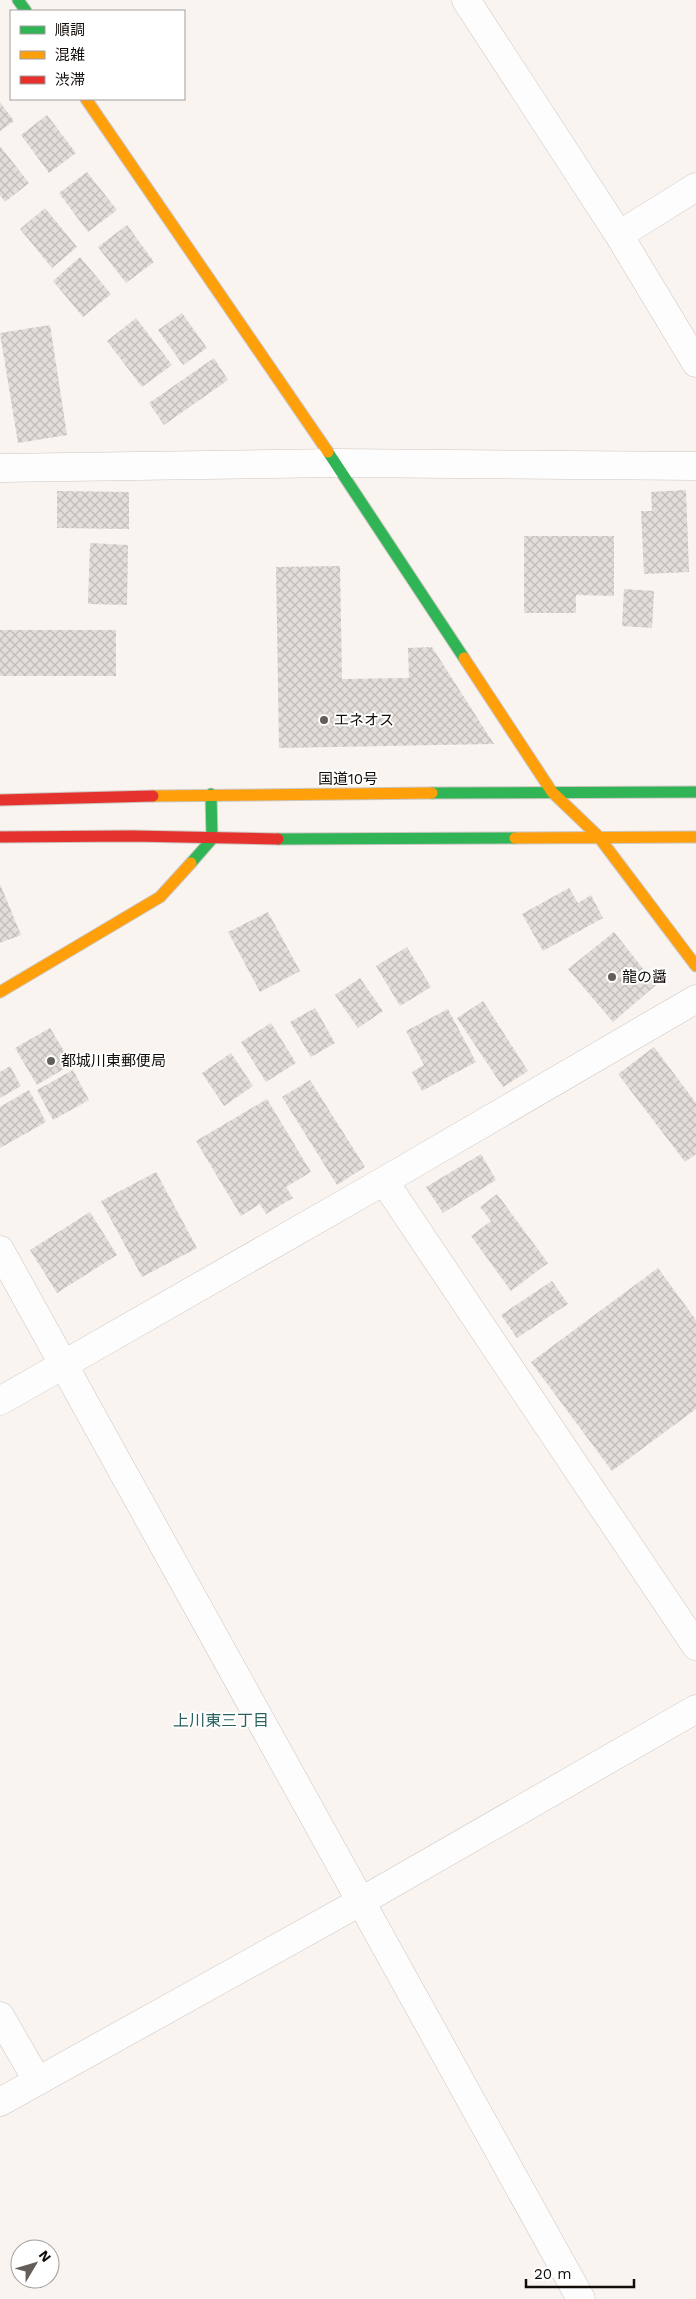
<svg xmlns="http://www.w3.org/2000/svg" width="696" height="2299" font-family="'Work Sans','Noto Sans JP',sans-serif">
  <defs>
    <pattern id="building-cross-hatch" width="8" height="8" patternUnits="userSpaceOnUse" patternTransform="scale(1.25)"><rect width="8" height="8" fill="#e2ddd8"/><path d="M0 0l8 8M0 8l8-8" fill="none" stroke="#c1bcb8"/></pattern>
  </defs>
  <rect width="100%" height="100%" fill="#f9f4ef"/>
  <path fill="url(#building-cross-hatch)" d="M0 102 14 121 0 131Z
    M47 115 76 153 49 173 21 135Z
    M0 146 29 183 5 202 0 195Z
    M87 172 117 210 88 232 59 193Z
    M45 208 77 247 52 268 20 229Z
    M127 225 154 262 126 283 98 247Z
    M80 257 111 294 83 317 53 281Z
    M182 313 207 348 183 365 158 330Z
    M136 318 172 365 142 387 107 341Z
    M50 325 67 435 18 443 0 333Z
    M214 358 228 380 164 425 149 403Z
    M686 490 689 572 644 574 641 511H652L651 492Z
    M57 491 129 492V529L57 528Z
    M524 536H614V596L576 595V613H524Z
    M90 543 128 545 127 605 88 604Z
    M340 566 342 679 409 678 408 648 432 647 494 744 279 748 276 567Z
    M624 589 654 591 652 628 622 626Z
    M0 630H116V676H0Z
    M0 884 21 935 0 943Z
    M569 888 578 903 591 895 603 918 543 951 522 914Z
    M268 912 300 971 260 992 228 932Z
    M614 932 656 985 613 1022 568 969Z
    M407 947 431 987 400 1006 376 966Z
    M360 978 383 1011 358 1028 335 995Z
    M483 1001 528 1071 503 1087 457 1018Z
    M315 1008 335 1043 311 1057 290 1022Z
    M448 1009 476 1062 422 1091 412 1072 424 1065 406 1031Z
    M271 1023 296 1063 266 1082 241 1042Z
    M50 1028 72 1064 37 1085 15 1048Z
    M654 1047 696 1103V1154L685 1162 618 1074Z
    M231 1053 253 1086 224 1106 202 1073Z
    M10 1066 21 1086 0 1098V1072Z
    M73 1070 89 1100 53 1120 37 1090Z
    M310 1080 365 1167 337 1185 282 1097Z
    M29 1090 46 1122 0 1148V1107Z
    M267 1099 311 1172 286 1187 293 1198 266 1214 260 1204 241 1216 196 1141Z
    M481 1154 496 1180 443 1213 426 1187Z
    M156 1172 197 1248 142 1277 101 1201Z
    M497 1194 548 1263 511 1291 471 1236 491 1221 480 1207Z
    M90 1212 117 1255 57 1293 30 1250Z
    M658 1268 696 1320V1409L612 1471 531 1362Z
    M552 1281 568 1304 517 1338 501 1315Z"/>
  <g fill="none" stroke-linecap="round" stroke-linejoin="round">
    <defs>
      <path id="street" d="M466 0 619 235 696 363
        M619 235 696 187
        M0 468 336 463 696 466
        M384 1181 696 1646
        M0 1250 581 2299
        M0 1401 384 1181 696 999
        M0 2016 37 2080
        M0 2102 360 1902 696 1709"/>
      <path id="fast" d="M18 0 26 11
        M328 452 464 658
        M432 793 696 792
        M278 839 515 838
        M191 863 212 839 211 794"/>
      <path id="slow" d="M86 99 328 452
        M464 658 552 792 598 836 696 966
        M153 796 432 793
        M515 838 696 837
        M0 992 160 897 191 863"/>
      <path id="jam" d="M0 800 153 796
        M0 837 132 836 278 839"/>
    </defs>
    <use href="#street" stroke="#ccc6c2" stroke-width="29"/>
    <use href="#fast" stroke="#ccc6c2" stroke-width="13"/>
    <use href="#slow" stroke="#ccc6c2" stroke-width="13"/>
    <use href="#jam" stroke="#ccc6c2" stroke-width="13"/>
    <use href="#street" stroke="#fefdfd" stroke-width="28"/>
    <use href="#fast" stroke="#30b455" stroke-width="11"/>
    <use href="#slow" stroke="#ff9f0a" stroke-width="11"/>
    <use href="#jam" stroke="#e5322d" stroke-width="11"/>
  </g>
  <g fill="#645e5a" stroke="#fff" stroke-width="2">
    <circle cx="324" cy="720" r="5"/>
    <circle cx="612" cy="977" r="5"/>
    <circle cx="51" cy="1061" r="5"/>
  </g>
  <g text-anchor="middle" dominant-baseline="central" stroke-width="4" stroke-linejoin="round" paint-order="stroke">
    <g font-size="15" fill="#130d09" stroke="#fff" text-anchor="start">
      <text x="334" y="720">エネオス</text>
      <text x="622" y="977">龍の醤</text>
      <text x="61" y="1061">都城川東郵便局</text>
    </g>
    <g font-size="15" fill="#130d09" stroke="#fff">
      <text x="348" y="779">国道10号</text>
    </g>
    <g font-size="16" fill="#29625e" stroke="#fff">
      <text x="221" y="1720">上川東三丁目</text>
    </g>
  </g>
  <rect x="10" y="10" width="175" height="90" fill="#ffffff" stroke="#a19e9d"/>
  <rect x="20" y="26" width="25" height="8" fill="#30b455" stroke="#a19e9d"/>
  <text x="55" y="35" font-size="15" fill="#130d09">順調</text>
  <rect x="20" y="51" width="25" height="8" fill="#ff9f0a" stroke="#a19e9d"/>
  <text x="55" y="60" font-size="15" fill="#130d09">混雑</text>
  <rect x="20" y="76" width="25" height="8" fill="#e5322d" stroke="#a19e9d"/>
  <text x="55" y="85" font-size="15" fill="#130d09">渋滞</text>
  <g transform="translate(35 2264) rotate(52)"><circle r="24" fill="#ffffff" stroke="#a19e9d"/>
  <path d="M0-4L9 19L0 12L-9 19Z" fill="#645e5a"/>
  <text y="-8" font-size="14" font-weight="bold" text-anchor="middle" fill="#130d09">N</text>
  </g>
  <path d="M526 2279v8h108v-8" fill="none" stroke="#130d09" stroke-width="2.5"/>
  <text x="534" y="2279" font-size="15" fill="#130d09" stroke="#ffffff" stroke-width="4" paint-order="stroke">20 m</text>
</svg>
